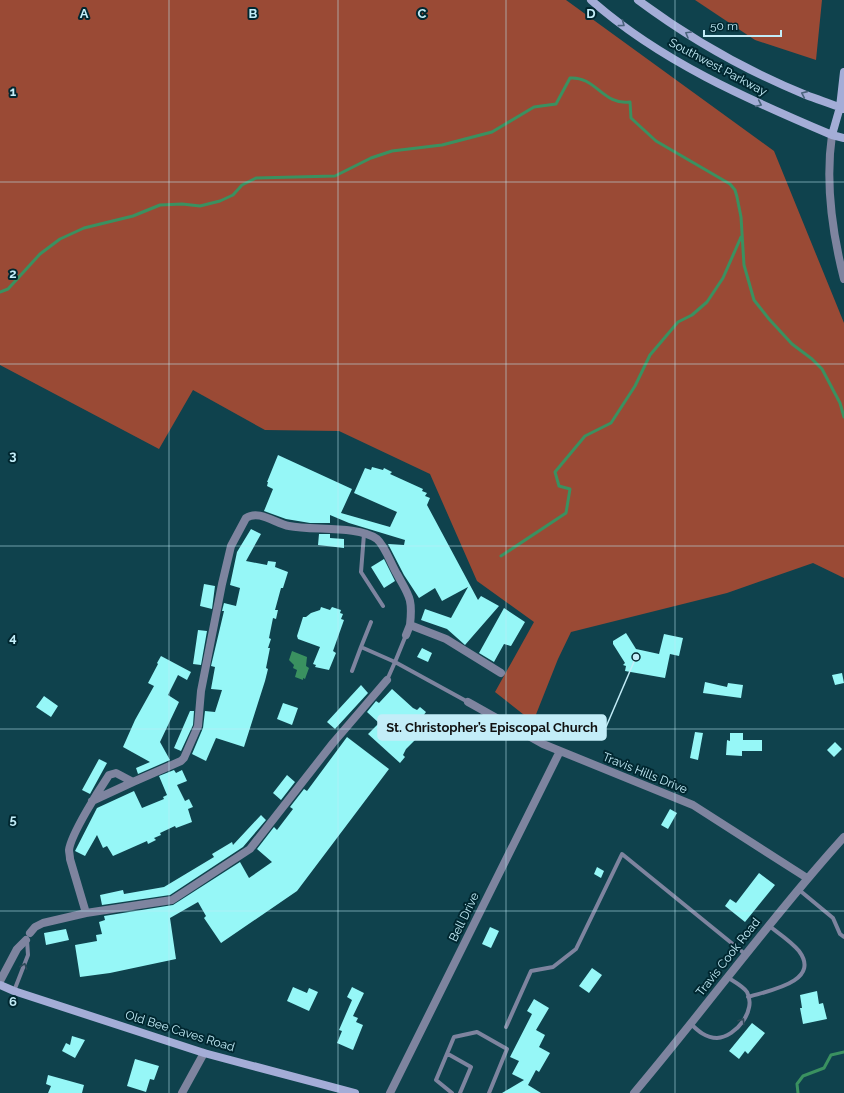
<svg xmlns="http://www.w3.org/2000/svg" width="844" height="1093" font-family="Raleway,sans-serif">
  <rect width="100%" height="100%" fill="#0f424d"/>
  <path fill="#9a4a35" d="M0 0H566L774 151 844 323V578L813 563 727 593 571 632 558 659 533 722 495 692 534 622 477 581 430 474 339 431 265 430 193 390 159 449 0 365Z
    M695 0H822L816 60 755 40Z"/>
  <path fill="#3a9160" d="M292 651 307 657 306 666 309 668 305 679 303 678V680L295 677 297 670 293 668 294 665 289 660Z"/>
  <g fill="none" stroke-linecap="round" stroke-linejoin="round">
    <path stroke="#3a9160" stroke-width="3" d="M0 292 8 289 40 254 60 239 84 228 133 216 160 205 182 204 200 206 220 201 233 195 242 185 256 178 335 176 371 158 392 151 442 145 492 132 534 107 556 104 570 78C596 76 603 106 630 102L631 118 656 141 730 184 735 190 737 197 741 217 744 265 754 300 769 319 792 344 812 359 822 369 840 403 844 417
      M501 556 566 513 570 489 559 486 555 472 585 436 611 423 635 386 650 355 678 322 692 315 707 302 723 278 741 237
      M798 1093 797 1084 803 1076 824 1068 831 1055 844 1052"/>
  </g>
  <path fill="#96f7f7" d="M278 455 352 489 341 513 390 527 397 512 354 493 365 468 371 470 372 467 383 470 384 468 392 472 390 474 423 489 422 491 427 493 425 496 430 498 427 505 478 600 481 596 499 606 465 645 447 629 421 620 425 609 451 618 468 587 442 601 435 588 419 598 404 575 388 544 404 545 405 540 349 523 330 515V523H310L286 519 264 511 273 489 267 486 268 482H267Z
    M251 529 261 534 246 561 267 565 268 561 276 562 275 567 288 572 283 588H281L275 610H278L276 619 273 618 269 638 271 639 268 648H270L266 668 268 669 265 681 244 747 216 738 206 761 192 754 203 728 205 711 215 712 222 690 211 689 215 667 211 666 224 611H222L224 603 236 606 240 588 230 585 237 552Z
    M319 534H330V538L344 539V548L318 545Z
    M384 559 395 581 384 588 371 567Z
    M204 584 215 586 212 609 200 606Z
    M321 607 330 610 332 607 341 610 340 613 343 614 341 619 344 620 333 651 336 653 329 670 315 667 316 665 313 664 320 647 298 639 297 636 303 617H306L311 613 320 610Z
    M504 608 525 622 511 646 504 644 494 662 479 653Z
    M198 630 207 631 201 665 193 664Z
    M626 633 636 649 659 654 664 634 683 638 679 656 670 654 665 678 625 671 626 666 623 665 625 663 613 644V641Z
    M422 648 432 653 428 662 417 657Z
    M161 656 191 672 187 680 178 675 168 695 179 702 160 742 170 760 138 774 136 768 150 762 123 747 135 720 154 686 148 683 158 664 157 663Z
    M842 673 844 683 835 685 832 675Z
    M705 682 727 687 728 683 743 685 741 698 703 693Z
    M361 685 368 693 335 729 327 722Z
    M392 689 413 708 417 710 420 707 426 712 423 716 432 727 419 738 418 737 406 749 403 755 405 757 400 763 368 734 379 723 367 712 376 701 379 703Z
    M44 696 58 706 51 717 36 707Z
    M283 703 298 708 292 725 277 719Z
    M190 711H194L193 725 181 751 174 748Z
    M695 732 703 733 698 760 690 758Z
    M730 733H743V740H762V751H742V756L726 755 727 740 730 741Z
    M347 737 389 769 297 891 221 943 204 918 206 916 198 902 170 918 176 959 110 973 80 977 75 945 97 941 96 935 102 934 99 922 105 920 104 916 173 905 240 862 249 878 272 862 257 849 274 827 277 830 293 809 290 807 304 789 307 791Z
    M835 742 842 749 834 757 827 750Z
    M99 759 107 763 90 794 82 790Z
    M174 770 176 773 182 770 187 781 177 785 185 801 189 799 193 807 188 809 192 822 176 828 175 826 160 833 161 835 154 838 156 840 148 844 147 841 113 856 107 846 103 848 97 835 85 856 75 851 97 808 134 791 142 808 164 799 163 797 167 795 159 776Z
    M287 775 295 782 281 800 273 793Z
    M670 809 677 813 668 829 661 825Z
    M261 815 266 820 243 847 170 895 102 905 100 895 123 890 124 894 164 887 214 857 212 854 232 842 233 845Z
    M597 867 604 871 601 878 594 874Z
    M759 873 775 885 745 922 725 906 730 899 736 903Z
    M490 927 499 931 491 948 482 944Z
    M66 929 69 940 46 945 44 933Z
    M592 968 602 975 589 993 579 986Z
    M293 987 307 993 309 988 318 992 309 1011 287 1001Z
    M352 987 364 993 353 1016 358 1018 356 1022 363 1025 353 1050 337 1043 342 1031 339 1030 352 1000 347 997Z
    M817 991 819 1004 823 1003 827 1019 803 1024 800 1008H802L800 995Z
    M534 999 549 1008 536 1030 545 1035 539 1047 550 1053 539 1072 536 1070 528 1085 541 1093H502L524 1080 512 1074 519 1061 510 1057 532 1014 527 1011Z
    M752 1023 765 1033 748 1054 745 1051 739 1059 729 1051Z
    M72 1036 85 1040 75 1058 62 1051 66 1043 70 1045Z
    M135 1059 159 1066 154 1080 150 1079 146 1092 127 1086Z
    M48 1075 84 1085 82 1093H48L51 1086 46 1084Z"/>
  <g fill="none" stroke-linecap="round" stroke-linejoin="round">
    <path stroke="#7e849f" stroke-width="4" d="M364 534 361 572 383 606
      M371 622 361 647 395 662 387 680
      M406 635 395 662 468 702
      M352 671 361 647
      M798 889 833 918 840 934 844 937
      M14 991 28 955 27 940
      M748 997C767 991 822 982 799 951 791 941 778 933 768 925
      M691 1024C698 1031 706 1038 717 1038 736 1037 757 1010 747 992 743 986 733 981 727 977
      M506 1027 531 971 553 967 576 949 622 854 745 954
      M448 1054 471 1067 460 1093
      M452 1093 436 1080 454 1037 477 1032 507 1049 489 1093"/>
    <path stroke="#7e849f" stroke-width="8" d="M832 135C825 183 832 232 844 279
      M406 635 410 625
      M468 702 543 744 693 805 807 878
      M133 782 181 761 184 758 198 726 201 691 222 584 231 546 246 518C259 509 276 524 289 526 312 531 358 525 377 539 385 546 391 564 397 574 409 596 413 598 410 625L446 639 501 673
      M86 913 70 859C70 856 69 852 69 850 71 834 99 790 109 775L116 773 133 782 92 801
      M30 933 35 927 43 923 86 913 172 900 250 849 333 743 387 680
      M0 981 17 949 26 940
      M182 1093 204 1053
      M390 1093 560 751
      M634 1093C705 1009 770 919 844 837"/>
    <path stroke="#a4add7" stroke-width="8" d="M591 0C660 61 747 99 832 135L844 138
      M638 0C689 38 747 71 806 95 819 100 832 104 844 109
      M832 135 840 107 844 72
      M0 985 14 991 204 1053 355 1093"/>
  </g>
  <defs><path id="oneway-chevron" d="M-2-3.5L2.5 0L-2 3.5" fill="none" stroke-width="1.6" stroke-linecap="round" stroke-linejoin="round"/></defs>
  <g stroke="#4a637b">
    <use href="#oneway-chevron" transform="translate(622 24) rotate(37)"/>
    <use href="#oneway-chevron" transform="translate(688 34) rotate(-150)"/>
    <use href="#oneway-chevron" transform="translate(804 94) rotate(-156)"/>
    <use href="#oneway-chevron" transform="translate(759 104) rotate(24)"/>
  </g>
  <g stroke="#2c4857">
    <use href="#oneway-chevron" transform="translate(24 966) rotate(-71)"/>
    <use href="#oneway-chevron" transform="translate(742 1021) rotate(-57)"/>
  </g>
  <path fill="none" stroke="#c3edf8" stroke-width="1" stroke-opacity="0.55" d="M169 0V1093M338 0V1093M506 0V1093M675 0V1093M0 182H844M0 364H844M0 546H844M0 729H844M0 911H844"/>
  <g text-anchor="middle" dominant-baseline="central" stroke-width="4" stroke-linejoin="round" paint-order="stroke">
    <g font-size="12" fill="#c3edf8" stroke="#002730">
      <text transform="translate(718 67) rotate(28)">Southwest Parkway</text>
      <text transform="translate(645 773) rotate(22)">Travis Hills Drive</text>
      <text transform="translate(464 917) rotate(-64)">Bell Drive</text>
      <text transform="translate(728 957) rotate(-52)">Travis Cook Road</text>
      <text transform="translate(180 1031) rotate(17)">Old Bee Caves Road</text>
    </g>
  </g>
  <g font-size="13" text-anchor="middle" font-weight="bold" fill="#c3edf8" stroke="#002730" stroke-width="4" stroke-linejoin="round" paint-order="stroke">
    <text x="84" y="18">A</text>
    <text x="253" y="18">B</text>
    <text x="422" y="18">C</text>
    <text x="591" y="18">D</text>
    <text x="13" y="96">1</text>
    <text x="13" y="278">2</text>
    <text x="13" y="460">3</text>
    <text x="13" y="642">4</text>
    <text x="13" y="824">5</text>
    <text x="13" y="1006">6</text>
  </g>
  <path fill="none" stroke="#c3edf8" stroke-width="1.5" d="M636 657L606 727"/>
  <circle fill="#c3edf8" stroke="#002730" stroke-width="1.5" cx="636" cy="657" r="4"/>
  <rect fill="#c3edf8" stroke="#c3edf8" stroke-width="1.5" x="378" y="715" width="228" height="25" rx="4"/>
  <g font-size="13" text-anchor="middle" font-weight="bold" fill="#111">
    <text x="492" y="732">St. Christopher’s Episcopal Church</text>
  </g>
  <path d="M704 30v6h77v-6" fill="none" stroke="#c3edf8" stroke-width="2"/>
  <text x="710" y="30" font-size="12" fill="#c3edf8" stroke="#002730" stroke-width="3" paint-order="stroke">50 m</text>
</svg>
